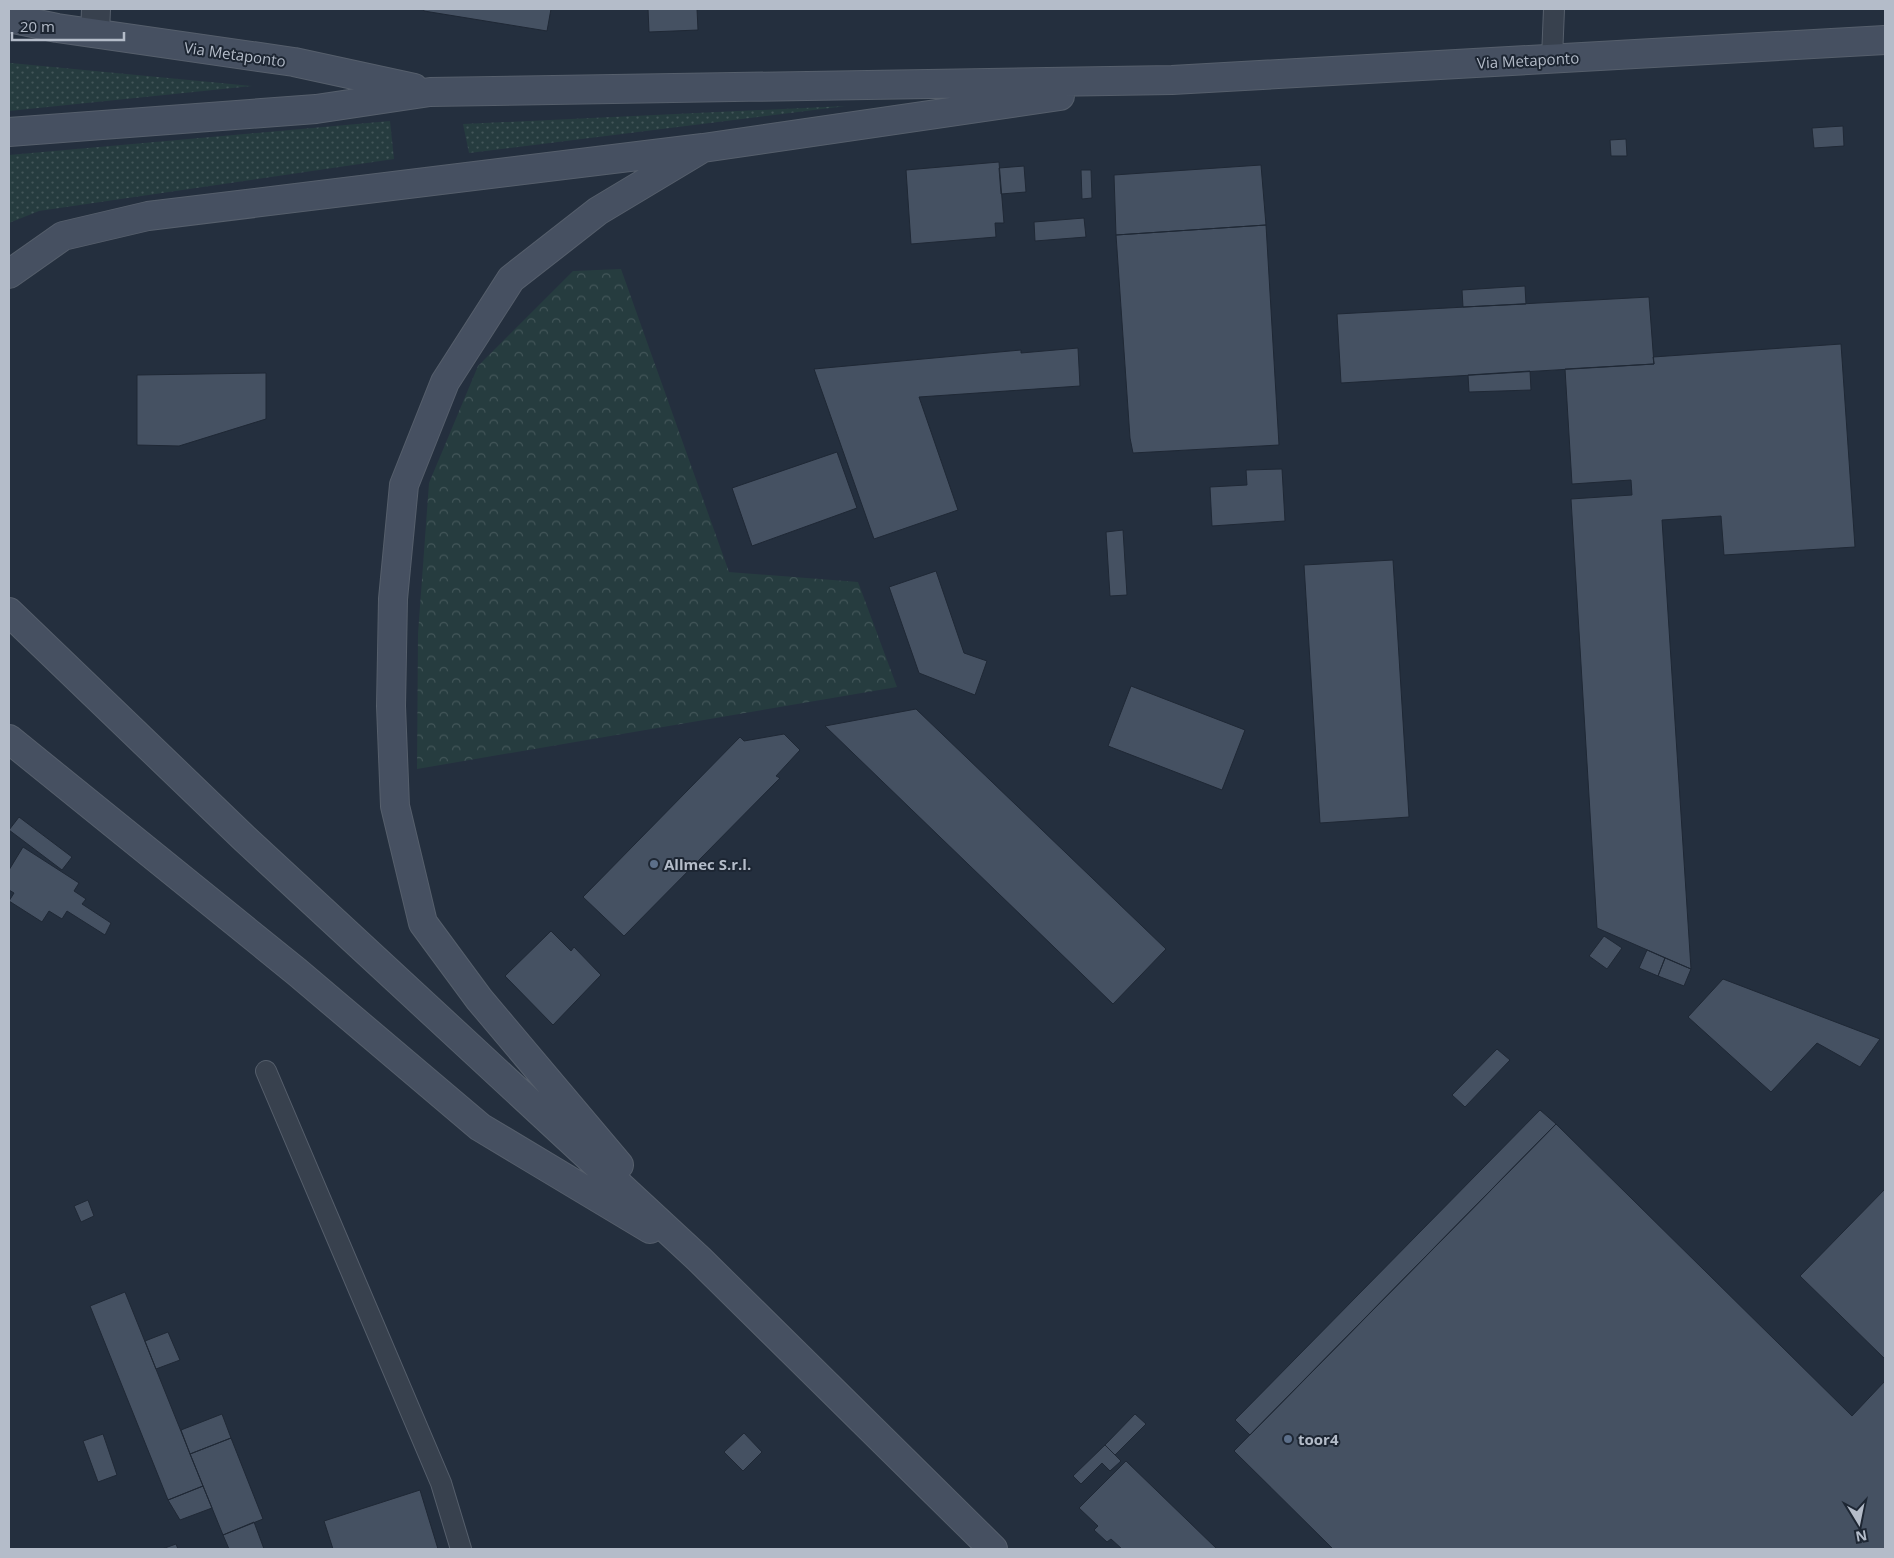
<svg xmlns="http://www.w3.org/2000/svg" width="1894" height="1558" font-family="'Open Sans',sans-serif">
  <defs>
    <pattern id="grass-dots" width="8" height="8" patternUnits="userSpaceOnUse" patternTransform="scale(1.25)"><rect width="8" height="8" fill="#263c3f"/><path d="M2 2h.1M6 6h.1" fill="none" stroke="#435659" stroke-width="1.8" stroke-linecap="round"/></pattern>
    <pattern id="forest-crowns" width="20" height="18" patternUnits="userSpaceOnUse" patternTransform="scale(1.25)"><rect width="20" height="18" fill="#263c3f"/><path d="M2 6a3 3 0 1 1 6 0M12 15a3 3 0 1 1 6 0" fill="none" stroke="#435659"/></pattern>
  </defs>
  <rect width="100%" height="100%" fill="#242f3e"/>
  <path fill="url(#grass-dots)" d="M9 63H11L252 86 9 111Z
    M846 106 469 153 463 124Z
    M390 121 394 159 39 211 9 223V155Z"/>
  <path fill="url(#forest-crowns)" d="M621 269 729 572 858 582 897 687 417 769 418 634 429 483 478 366 573 271Z"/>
  <path fill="#455162" stroke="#1f2835" d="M423 9H551L547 31 424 11Z
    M648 9H697L698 30 649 32Z
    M1843 126 1844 146 1814 148 1812 128Z
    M1626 139 1627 156H1611L1610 140Z
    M999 162 1004 223H995L996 237 911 244 906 170Z
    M1261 165 1266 225 1116 235 1114 175Z
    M1024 166 1026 192 1001 194 999 168Z
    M1081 170H1091L1092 198 1082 199Z
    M1084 218 1086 237 1035 241 1034 222Z
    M1266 225 1279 445 1133 453 1130 438 1116 235Z
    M1525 286 1526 304 1463 307 1462 290Z
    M1649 297 1654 364 1341 383 1337 314Z
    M1841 344 1855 547 1724 555 1721 516 1662 520 1691 969 1597 928 1571 499 1632 495 1631 480 1572 484 1565 369 1654 364 1653 357Z
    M1078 348 1080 386 919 397 958 510 874 539 814 369 1021 350V353Z
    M1530 371 1531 390 1469 392 1468 375Z
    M266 373V419L179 446 137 445V375Z
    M837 452 857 508 752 546 732 488Z
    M1282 469 1285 521 1212 526 1210 487 1247 485 1246 470Z
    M1123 530 1127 595 1110 596 1106 532Z
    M1393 560 1409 817 1320 823 1304 565Z
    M936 571 964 653 987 661 975 695 919 673 889 587Z
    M1131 686 1245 730 1222 790 1108 746Z
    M916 709 1166 949 1113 1004 825 726Z
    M784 734 800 750 776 776 780 778 624 936 583 897 740 737 744 741Z
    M19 817 72 857 62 870 9 830Z
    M23 847 79 883 74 891 86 899 82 904 111 923 105 935 67 911 62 919 49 911 42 922 9 901 14 893 9 890V870Z
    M551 931 571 951 574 947 601 975 553 1025 505 976Z
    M1604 936 1622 948 1607 969 1589 956Z
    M1647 950 1665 958 1658 976 1639 968Z
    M1665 958 1691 969 1684 986 1658 976Z
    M1723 979 1880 1039 1860 1067 1817 1043 1771 1092 1688 1017Z
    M1497 1049 1510 1060 1465 1107 1452 1095Z
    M1540 1110 1556 1124 1250 1435 1235 1420Z
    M1556 1124 1852 1416 1885 1381V1549H1333L1234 1451Z
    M1885 1189V1359L1800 1276Z
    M88 1200 94 1216 81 1222 74 1206Z
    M125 1292 203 1486 168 1500 90 1306Z
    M168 1332 180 1360 156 1369 145 1341Z
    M222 1414 231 1438 190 1454 181 1430Z
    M1135 1414 1146 1424 1115 1455 1105 1445Z
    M744 1433 762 1452 743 1471 724 1452Z
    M103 1434 117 1475 98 1482 83 1441Z
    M231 1438 263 1519 223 1535 190 1454Z
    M1105 1445 1121 1461 1110 1471 1102 1463 1081 1484 1073 1476Z
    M1126 1461 1217 1549H1122L1111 1539 1107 1542 1094 1530 1098 1526 1079 1508Z
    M203 1486 212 1508 180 1520 168 1500Z
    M420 1490 438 1549H333L324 1521Z
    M254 1522 264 1549H229L223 1535Z
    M176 1544 178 1549H162Z"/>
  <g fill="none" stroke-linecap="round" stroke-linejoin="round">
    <defs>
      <path id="lane" d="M1552 58 1554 9
        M266 1071 441 1483 461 1549"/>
      <path id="street" d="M95 33 96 9"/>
      <path id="secondary" d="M9 18 57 28 294 62 414 88
        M9 132 316 109 430 92 1172 80 1885 40
        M9 274 63 236 148 216 703 148 1060 96
        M9 612 244 838 699 1259 993 1549
        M9 739 297 972 480 1127 650 1229
        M619 1165 479 999 423 923 395 806 391 706 393 599 404 485 445 382 511 279 598 211 703 148"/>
    </defs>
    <use href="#lane" stroke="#565f6c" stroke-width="22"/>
    <use href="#street" stroke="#565f6c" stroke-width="30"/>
    <use href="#secondary" stroke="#565f6c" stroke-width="30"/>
    <use href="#lane" stroke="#38414e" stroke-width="20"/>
    <use href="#street" stroke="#38414e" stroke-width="28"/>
    <use href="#secondary" stroke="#465061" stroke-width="28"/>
  </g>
  <g fill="#5c6f8a" stroke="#1d2633" stroke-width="2">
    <circle cx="654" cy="864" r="5"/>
    <circle cx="1288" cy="1439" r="5"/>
  </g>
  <g text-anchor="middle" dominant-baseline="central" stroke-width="4" stroke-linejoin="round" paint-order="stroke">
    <g font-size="15" fill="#b4bcc9" stroke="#1d2633">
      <text transform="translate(235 54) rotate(8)">Via Metaponto</text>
      <text transform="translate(1528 60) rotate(-3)">Via Metaponto</text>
    </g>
    <g font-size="15" font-weight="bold" fill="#b4bcc9" stroke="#1d2633" text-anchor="start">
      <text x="664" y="864">Allmec S.r.l.</text>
      <text x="1298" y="1439">toor4</text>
    </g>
  </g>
  <rect width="1894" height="1558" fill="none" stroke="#b4bcc9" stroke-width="20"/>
  <g transform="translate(1859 1523) rotate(170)" stroke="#1d2633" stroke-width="4" paint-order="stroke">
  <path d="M0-4L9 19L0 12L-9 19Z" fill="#b4bcc9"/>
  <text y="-8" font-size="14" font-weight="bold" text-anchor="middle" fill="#b4bcc9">N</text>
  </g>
  <path d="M12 32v8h112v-8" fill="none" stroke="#b4bcc9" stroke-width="2.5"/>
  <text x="20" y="32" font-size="15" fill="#b4bcc9" stroke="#1d2633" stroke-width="4" paint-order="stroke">20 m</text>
</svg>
